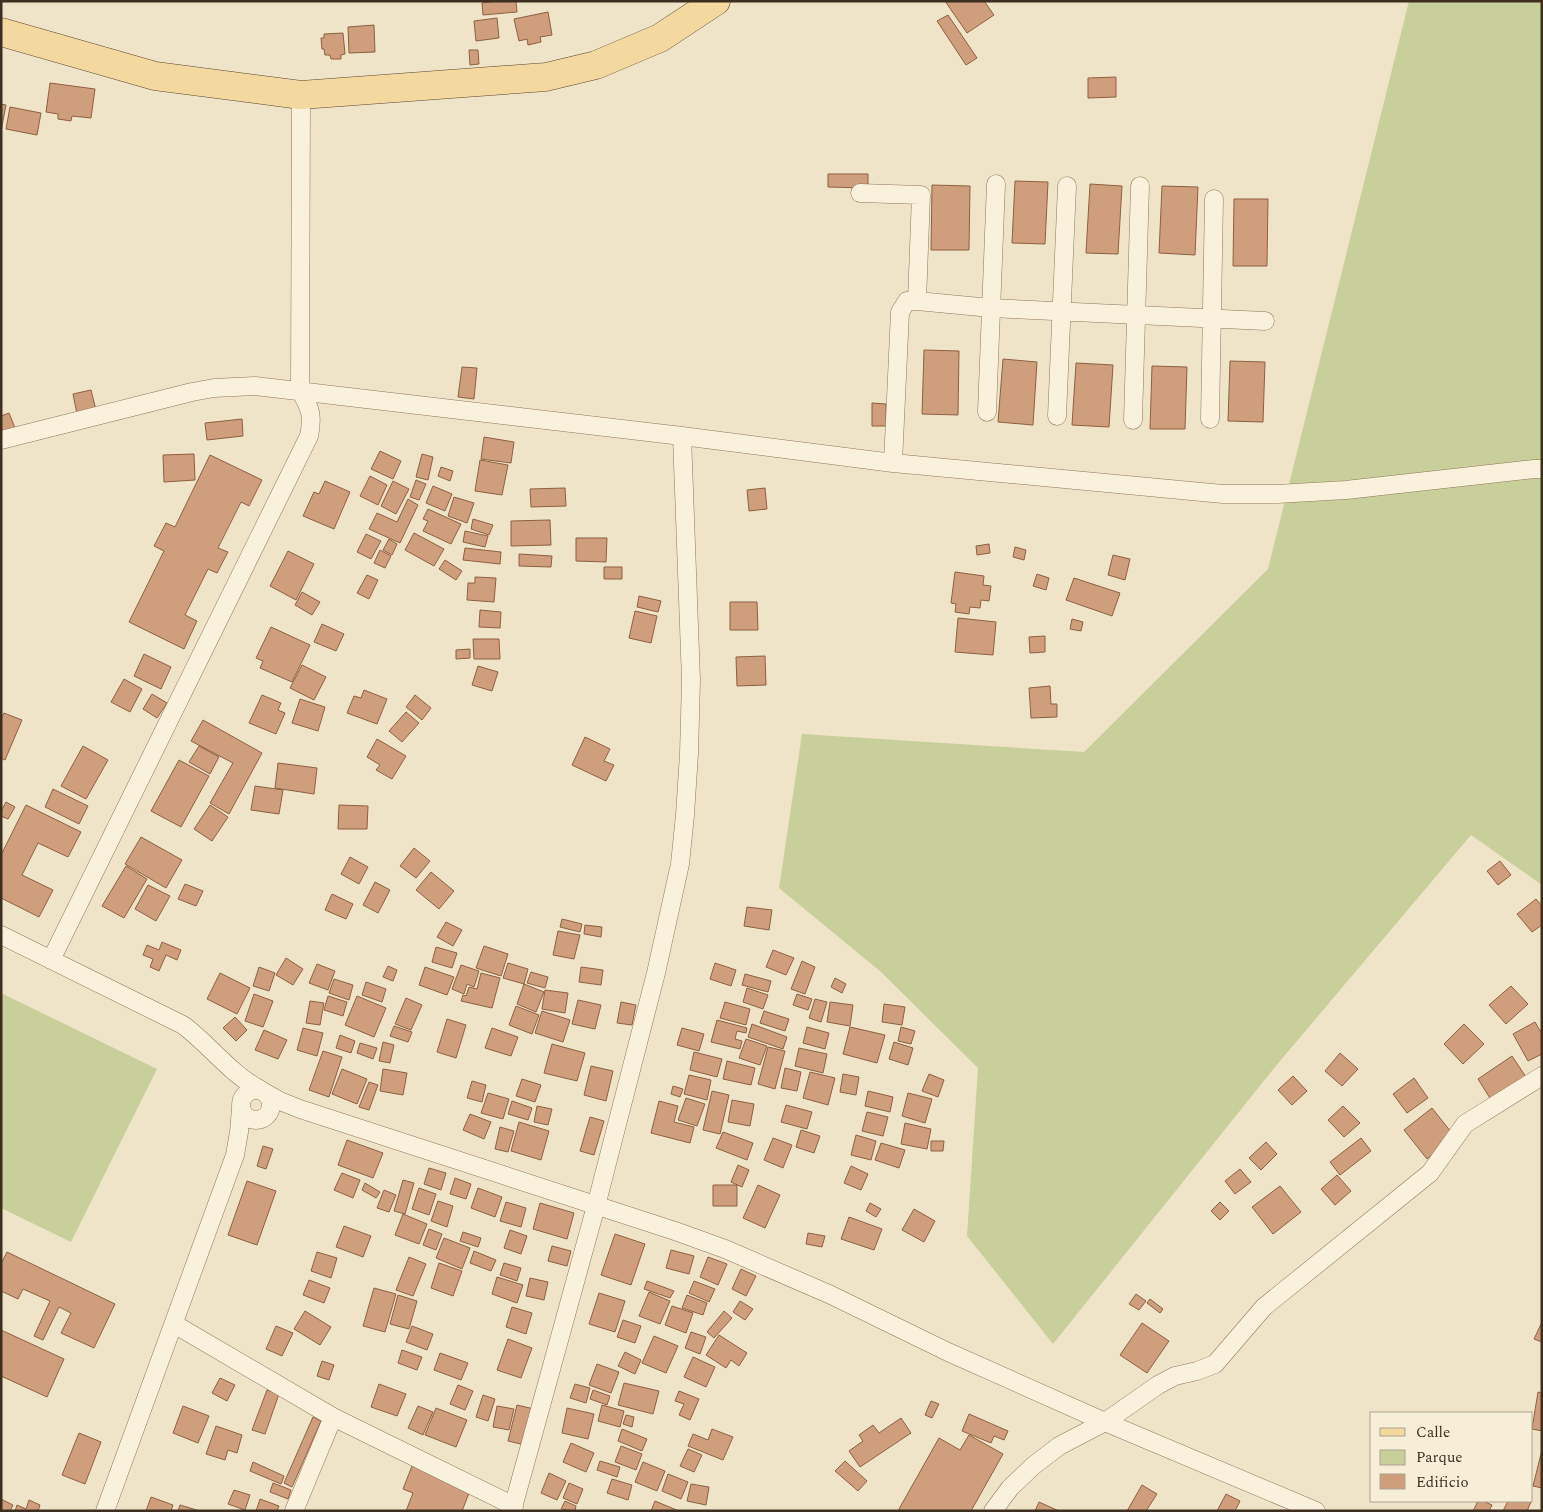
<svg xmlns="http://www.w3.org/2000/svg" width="1543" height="1512" font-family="Spectral,serif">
  <rect width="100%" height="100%" fill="#f0e4c8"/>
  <path fill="#c9cf9b" d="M1409 1H1542V885L1471 835 1275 1067 1053 1344 967 1236 978 1068 881 972 779 888 802 734 1084 752 1268 569Z
    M1 993 157 1069 71 1242 1 1208Z"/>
  <path fill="#cf9f7d" stroke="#8d5f41" d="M498 1H516L517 12 483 15 482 3Z
    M945 1H984L994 15 967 33Z
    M548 12 552 35 540 37 541 42 528 45 527 39 519 41 514 19Z
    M948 15 977 58 966 65 937 21Z
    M497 18 499 38 476 41 474 21Z
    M374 25 375 52 349 53 348 27Z
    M343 33 345 54 341 55V59H331L330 55H325L324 49H322L321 38H324V34Z
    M469 50H478L479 64 470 65Z
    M1116 77V97L1088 98V78Z
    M50 83 95 89 91 118 72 116 71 121 58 119V114L46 112Z
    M1 104 6 105 1 131Z
    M10 107 41 113 37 135 6 129Z
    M828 174H868V188L828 187Z
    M1015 181 1048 182 1045 244 1012 243Z
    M1090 184 1122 186 1118 254 1086 253Z
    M932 185 970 186 969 250H931Z
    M1162 186 1198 187 1195 255 1159 253Z
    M1234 199H1268L1267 266H1233Z
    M924 350 959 351 958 415 922 414Z
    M1003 359 1037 362 1033 425 998 422Z
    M1230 361 1265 362 1263 422 1228 421Z
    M1076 363 1113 365 1109 427 1072 425Z
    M1152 366 1187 367 1185 429H1150Z
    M462 367 477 368 474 399 458 397Z
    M91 390 96 410 77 414 73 394Z
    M872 403 886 404V426H872Z
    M9 413 15 428 1 434V416Z
    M242 419 243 436 207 440 205 423Z
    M484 437 514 442 511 463 481 459Z
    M380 451 401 461 393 479 371 469Z
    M194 454 195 480 164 482 163 455Z
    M422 454 433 457 428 480 416 477Z
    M210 455 262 480 249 506 241 502 218 548 228 552 217 573 208 569 185 615 197 621 184 649 129 622 164 551 154 546 166 523 175 527Z
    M480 460 508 465 502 495 475 491Z
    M441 467 453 471 450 481 438 476Z
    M370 476 387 485 378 505 360 496Z
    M416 480 426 484 419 500 410 497Z
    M325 481 350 492 334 529 303 516 314 492 319 494Z
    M393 481 409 489 396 514 381 506Z
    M433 486 452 494 445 511 426 503Z
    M565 488 566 506 531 507 530 489Z
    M765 488 767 509 749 511 747 490Z
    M454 497 474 503 467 523 448 516Z
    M408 499 418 505 400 543 369 529 377 513 397 522Z
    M428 509 461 524 451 544 423 531 428 521 423 519Z
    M473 519 493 525 489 535 471 529Z
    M550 520 551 545 511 546V521Z
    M465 531 488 536 485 547 463 542Z
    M414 533 444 549 434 566 405 550Z
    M366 534 381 541 371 559 357 552Z
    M576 538H607L606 562 576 561Z
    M389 539 397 544 392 555 383 550Z
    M989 544 990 553 977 555 976 546Z
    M1015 547 1026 550 1024 560 1013 557Z
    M465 548 501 552 500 564 463 560Z
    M380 550 391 556 385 568 374 563Z
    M288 551 314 564 296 600 270 586Z
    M519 554 552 556 551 567 519 566Z
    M1113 555 1130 559 1125 580 1108 575Z
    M445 560 462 571 456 580 439 569Z
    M604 567H622V579H604Z
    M955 572 984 576 983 585 991 586 989 601 981 600 980 608 970 607 969 614 955 612 956 604 951 603Z
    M1037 574 1049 578 1046 590 1033 586Z
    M367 575 378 580 369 599 357 593Z
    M475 577 496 578 494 602 467 600 468 583H475Z
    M1074 578 1120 593 1112 616 1066 600Z
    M302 592 320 602 312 615 295 605Z
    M639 596 661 601 658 612 637 607Z
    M730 602H757L758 630H730Z
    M480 610 501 612 500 628 479 627Z
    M635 611 657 616 651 643 629 638Z
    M958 618 996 622 993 655 955 652Z
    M1072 619 1083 622 1081 631 1070 629Z
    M322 624 344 634 336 651 314 642Z
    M271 627 310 645 292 682 260 668 263 661 256 658Z
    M1045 636V652L1030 653 1029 637Z
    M473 639H499L500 659H474Z
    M470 649V658L456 659V650Z
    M144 654 171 667 161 689 134 676Z
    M765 656 766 685 737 686 736 657Z
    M302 665 326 677 314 700 290 688Z
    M478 666 498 672 492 691 472 685Z
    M124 679 142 689 130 712 111 702Z
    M1050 686 1051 704H1057V717L1031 718 1029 688Z
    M364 690 387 699 377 724 347 713 354 696 361 698Z
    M152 694 167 703 157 718 143 709Z
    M262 695 281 703 278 710 285 713 276 734 249 723Z
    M415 695 431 708 422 720 406 707Z
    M300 699 325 707 318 731 292 723Z
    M406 712 419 723 402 742 389 731Z
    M4 713 22 720 5 760 1 758V719Z
    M203 720 262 753 229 814 210 803 233 763 191 741Z
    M585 737 610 749 604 761 614 765 606 781 572 765Z
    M377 739 406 756 392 779 376 770 380 765 367 757Z
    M83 746 108 760 86 799 61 786Z
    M199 746 219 757 210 774 189 762Z
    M179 760 209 776 181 827 151 811Z
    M278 763 317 768 314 794 275 788Z
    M255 786 283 790 279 814 251 810Z
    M53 789 88 806 79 824 45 807Z
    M6 802 15 807 8 819 1 816V811Z
    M26 805 81 832 68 857 38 843 22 875 53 890 39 917 1 898V855Z
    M210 805 228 817 212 841 194 829Z
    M339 805 368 806 367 829H338Z
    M141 837 182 860 166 888 125 864Z
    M414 848 430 861 416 878 400 866Z
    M350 857 368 867 359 884 341 874Z
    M1500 861 1511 875 1498 885 1487 871Z
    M126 866 147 879 124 918 102 906Z
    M431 872 454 891 439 909 416 890Z
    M375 882 390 890 378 913 363 905Z
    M185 884 203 891 196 906 178 899Z
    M148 885 170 896 156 921 135 909Z
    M332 894 353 904 346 919 325 910Z
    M1536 899 1542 906V925L1532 932 1517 914Z
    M747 907 772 910 769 930 744 926Z
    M562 919 582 924 580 932 560 927Z
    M446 922 462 930 453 946 437 937Z
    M585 925 602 927 601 937 584 934Z
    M558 931 580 935 574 959 553 955Z
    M162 942 181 950 177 960 166 955 159 971 150 967 153 959 143 955 147 945 159 950Z
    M484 946 508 954 501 976 476 968Z
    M436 947 457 953 452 968 432 962Z
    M773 950 794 958 786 975 766 967Z
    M286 958 303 969 293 985 276 975Z
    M802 961 815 967 805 994 791 989Z
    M508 963 528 969 524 984 503 978Z
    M715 963 736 970 731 986 710 979Z
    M317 964 335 971 328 990 309 983Z
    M461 965 479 971 474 987 467 984 464 994 452 989Z
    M388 966 397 970 393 981 383 977Z
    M259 967 275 973 269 991 253 986Z
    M425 967 454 977 447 995 419 985Z
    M581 967 603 970 601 985 579 982Z
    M531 972 548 977 545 988 527 983Z
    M220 973 250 988 237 1014 207 999Z
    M481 973 500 978 492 1008 461 1001 463 995 466 996 469 987 477 989Z
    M745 974 771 981 768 992 742 985Z
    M835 978 846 984 842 993 831 987Z
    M334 979 353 985 349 1000 329 993Z
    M366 982 386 989 382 1002 362 995Z
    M524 984 544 992 536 1012 517 1004Z
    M1511 986 1528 1004 1506 1024 1489 1005Z
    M747 988 768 995 763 1009 743 1002Z
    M545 990 568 993 565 1013 542 1009Z
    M254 994 273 1001 263 1027 245 1021Z
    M797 994 812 999 808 1010 793 1005Z
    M328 996 347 1002 343 1016 324 1010Z
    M357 996 386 1008 374 1037 345 1025Z
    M406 998 422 1005 411 1030 395 1024Z
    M815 999 827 1002 821 1022 809 1018Z
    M578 1000 601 1005 595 1029 572 1024Z
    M310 1001 324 1003 320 1025 306 1023Z
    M621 1002 636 1005 632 1025 617 1023Z
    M725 1002 750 1009 746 1025 720 1018Z
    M830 1002 853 1005 850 1026 827 1022Z
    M884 1004 905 1007 902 1025 882 1022Z
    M516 1006 539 1015 532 1034 509 1025Z
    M542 1011 570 1020 563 1042 535 1033Z
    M764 1011 789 1019 785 1031 760 1023Z
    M235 1017 247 1030 236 1041 223 1028Z
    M447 1019 466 1025 456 1058 437 1052Z
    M717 1020 747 1028 746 1033 737 1031 735 1039 742 1041 740 1049 711 1042Z
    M1535 1022 1542 1034V1054L1528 1061 1513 1034Z
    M752 1024 787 1037 783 1049 748 1037Z
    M1464 1024 1484 1044 1463 1064 1444 1044Z
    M394 1026 412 1032 408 1042 390 1036Z
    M807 1027 829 1033 825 1049 803 1043Z
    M850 1027 885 1035 877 1063 843 1054Z
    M901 1027 915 1031 911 1044 898 1041Z
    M303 1028 323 1033 317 1056 297 1050Z
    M492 1028 518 1037 511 1056 485 1048Z
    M682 1028 704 1034 699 1051 677 1045Z
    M264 1030 287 1040 278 1059 255 1050Z
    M340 1035 355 1041 351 1053 336 1048Z
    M746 1039 767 1046 760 1065 739 1058Z
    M383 1042 394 1045 390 1063 379 1061Z
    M894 1042 913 1048 908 1065 889 1059Z
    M360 1043 377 1048 373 1059 357 1053Z
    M552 1044 585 1053 577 1081 544 1073Z
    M768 1047 785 1051 775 1089 758 1084Z
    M799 1048 827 1054 823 1073 795 1066Z
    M323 1051 342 1057 329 1097 309 1090Z
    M694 1052 722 1059 717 1077 690 1070Z
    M1340 1053 1358 1069 1342 1086 1325 1071Z
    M1512 1056 1528 1080 1493 1103 1478 1079Z
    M727 1061 755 1068 751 1085 723 1079Z
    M591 1066 613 1071 606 1101 584 1095Z
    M785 1068 801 1072 797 1091 781 1088Z
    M342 1069 367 1079 357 1104 332 1094Z
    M383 1069 407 1073 403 1095 380 1091Z
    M810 1072 835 1078 828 1105 803 1098Z
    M843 1074 859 1077 856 1095 840 1092Z
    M929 1074 944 1080 938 1097 922 1091Z
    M689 1075 711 1080 707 1100 684 1094Z
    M1293 1076 1307 1091 1292 1105 1278 1090Z
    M1414 1078 1428 1098 1407 1113 1393 1094Z
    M522 1079 541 1085 535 1102 516 1096Z
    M472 1081 486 1085 482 1102 467 1098Z
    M369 1082 378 1085 369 1110 359 1107Z
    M673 1086 683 1089 680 1097 671 1094Z
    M712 1091 729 1095 720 1134 703 1130Z
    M868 1091 893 1097 890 1112 865 1106Z
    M488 1093 509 1099 503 1119 481 1113Z
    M908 1093 932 1099 925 1123 902 1116Z
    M686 1098 705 1104 697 1126 678 1120Z
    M732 1100 754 1104 750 1126 728 1122Z
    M512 1101 532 1108 528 1120 508 1114Z
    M659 1101 678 1106 674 1122 694 1127 690 1143 651 1133Z
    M786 1105 812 1112 807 1129 781 1122Z
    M537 1106 552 1109 548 1125 534 1122Z
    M1343 1106 1360 1123 1344 1137 1328 1120Z
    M1432 1108 1455 1137 1427 1159 1404 1130Z
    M867 1112 888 1117 883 1136 862 1131Z
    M470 1114 491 1122 484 1139 463 1130Z
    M590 1117 604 1121 594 1155 580 1151Z
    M519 1122 549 1131 541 1160 511 1151Z
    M905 1123 931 1129 927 1149 901 1144Z
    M500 1127 514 1131 508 1152 495 1149Z
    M801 1130 820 1136 814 1153 796 1147Z
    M723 1132 753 1143 747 1160 716 1148Z
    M856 1135 876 1141 871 1160 851 1155Z
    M773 1138 792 1145 783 1168 764 1160Z
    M1361 1138 1371 1151 1340 1175 1330 1162Z
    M347 1140 383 1153 373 1178 338 1165Z
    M931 1141H944L943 1151H931Z
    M1266 1142 1277 1154 1261 1170 1249 1158Z
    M881 1143 905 1150 899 1168 875 1160Z
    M263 1146 273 1149 266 1169 257 1166Z
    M738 1165 749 1170 742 1187 731 1182Z
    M851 1166 868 1174 861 1190 844 1183Z
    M429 1168 446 1173 441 1190 424 1184Z
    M1240 1169 1251 1182 1235 1194 1225 1181Z
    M342 1173 360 1180 353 1198 334 1190Z
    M1337 1175 1351 1191 1335 1205 1321 1189Z
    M455 1178 471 1184 466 1199 450 1194Z
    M403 1180 414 1183 405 1214 394 1211Z
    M247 1181 276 1191 257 1245 228 1235Z
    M365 1183 380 1192 376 1198 362 1190Z
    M713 1185H737V1206H713Z
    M758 1185 780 1195 765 1228 743 1218Z
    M1280 1186 1301 1212 1273 1234 1252 1207Z
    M419 1188 436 1194 429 1215 412 1209Z
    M478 1188 502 1197 495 1217 471 1208Z
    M384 1190 396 1195 389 1212 377 1208Z
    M438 1201 453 1206 447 1227 431 1221Z
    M506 1202 526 1208 521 1227 500 1221Z
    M1220 1202 1229 1211 1220 1220 1211 1211Z
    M540 1203 574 1213 567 1239 533 1229Z
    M870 1203 881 1209 876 1217 866 1211Z
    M914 1209 935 1221 924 1242 902 1230Z
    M403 1214 427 1224 419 1244 395 1235Z
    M849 1217 882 1229 874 1250 841 1239Z
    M344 1226 371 1236 363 1257 336 1247Z
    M429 1229 442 1234 436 1250 423 1245Z
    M510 1230 527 1236 521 1254 504 1248Z
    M463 1232 481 1238 478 1247 460 1241Z
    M808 1233 825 1236 822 1247 806 1244Z
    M615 1234 645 1244 631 1285 601 1275Z
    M444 1238 470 1248 462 1269 436 1258Z
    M552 1246 571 1251 567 1266 548 1261Z
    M671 1250 694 1256 689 1274 666 1268Z
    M474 1251 496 1260 491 1271 470 1263Z
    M7 1252 115 1304 94 1348 61 1333 71 1313 59 1307 43 1340 34 1336 50 1301 23 1289 18 1299 1 1291V1264Z
    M317 1252 337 1258 331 1278 311 1271Z
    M409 1257 426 1264 413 1296 396 1290Z
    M708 1257 727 1264 718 1285 700 1277Z
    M439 1263 462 1271 453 1296 431 1288Z
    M504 1263 521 1268 517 1281 500 1275Z
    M741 1269 756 1276 746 1296 732 1289Z
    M497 1277 523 1285 517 1303 492 1294Z
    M530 1278 548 1282 544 1300 526 1296Z
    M309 1280 330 1288 324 1303 303 1295Z
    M647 1281 674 1291 670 1298 644 1289Z
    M694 1281 715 1289 709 1302 689 1293Z
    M374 1288 396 1294 385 1332 363 1326Z
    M649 1292 670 1301 660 1324 639 1316Z
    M599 1293 625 1301 615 1332 589 1324Z
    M1136 1294 1146 1301 1139 1310 1129 1304Z
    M398 1295 417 1301 409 1329 390 1324Z
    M687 1295 707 1303 703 1315 682 1308Z
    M1150 1299 1163 1309 1160 1313 1147 1303Z
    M740 1301 753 1309 745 1320 733 1312Z
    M672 1306 693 1313 686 1333 665 1325Z
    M512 1307 532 1313 526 1334 506 1327Z
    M305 1311 331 1327 320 1345 294 1329Z
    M724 1311 732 1318 714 1338 707 1332Z
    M623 1320 641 1326 635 1343 617 1337Z
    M1542 1322V1342L1534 1339Z
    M1142 1323 1169 1341 1147 1373 1120 1355Z
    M276 1326 293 1333 282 1356 266 1349Z
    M412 1326 433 1334 427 1350 406 1342Z
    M1 1330 64 1359 47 1397 1 1376Z
    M691 1332 706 1337 700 1354 685 1348Z
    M719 1335 747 1353 739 1366 731 1360 726 1368 706 1355Z
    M654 1336 678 1346 666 1373 642 1363Z
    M508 1339 532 1348 521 1378 497 1370Z
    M402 1350 422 1357 417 1370 398 1363Z
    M625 1352 641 1360 635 1374 618 1366Z
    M440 1353 468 1363 461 1380 434 1370Z
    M693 1357 715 1367 706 1387 684 1377Z
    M322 1361 334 1365 329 1380 317 1376Z
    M597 1364 619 1372 611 1393 589 1385Z
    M220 1378 235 1385 227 1401 212 1393Z
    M624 1383 659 1391 653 1414 618 1405Z
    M379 1384 406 1394 397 1416 371 1407Z
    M575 1384 590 1388 586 1403 570 1398Z
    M458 1385 473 1391 465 1410 450 1404Z
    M267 1390 279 1394 265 1434 252 1430Z
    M593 1390 610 1396 607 1405 590 1399Z
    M679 1391 699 1399 690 1420 679 1415 684 1404 675 1401Z
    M1538 1392 1542 1393V1431L1532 1429Z
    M483 1395 495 1399 488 1421 476 1417Z
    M931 1401 939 1404 932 1418 925 1415Z
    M517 1405 534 1409 525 1445 508 1441Z
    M602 1405 624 1411 620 1427 598 1421Z
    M183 1406 209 1416 198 1443 173 1433Z
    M418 1406 433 1412 423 1435 408 1428Z
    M497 1406 514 1409 509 1430 493 1427Z
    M436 1408 467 1420 456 1447 425 1435Z
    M567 1408 594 1414 588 1439 562 1433Z
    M969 1414 1008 1431 1004 1440 994 1436 991 1443 962 1431Z
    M626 1415 634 1417 632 1427 623 1424Z
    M313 1417 321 1421 292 1487 284 1483Z
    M901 1418 911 1433 860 1467 849 1451 863 1441 859 1435 873 1425 879 1433Z
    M216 1426 242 1435 237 1453 228 1450 225 1460 206 1454Z
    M622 1429 647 1439 642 1451 618 1441Z
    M712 1429 733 1437 723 1460 688 1446 693 1434 708 1440Z
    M79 1433 101 1442 85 1484 62 1475Z
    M969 1435 1003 1454 971 1511H902L899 1509 939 1438 960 1450Z
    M571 1443 594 1453 586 1472 563 1462Z
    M621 1446 642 1454 636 1470 615 1462Z
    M688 1449 702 1455 694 1472 680 1466Z
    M1542 1450V1488L1533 1486Z
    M600 1461 620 1467 617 1477 597 1470Z
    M845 1461 867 1481 858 1491 835 1471Z
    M253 1462 284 1476 281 1484 250 1471Z
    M643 1462 665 1471 657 1491 635 1482Z
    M412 1466 471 1488 462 1511H406L413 1493 403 1489Z
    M549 1473 566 1481 557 1500 541 1493Z
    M668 1474 688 1482 681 1499 662 1491Z
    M612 1479 632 1485 628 1500 607 1493Z
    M273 1483 291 1490 288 1499 270 1492Z
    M569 1483 583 1489 577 1504 563 1498Z
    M691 1484 709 1487 706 1505 687 1501Z
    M1142 1485 1157 1494 1146 1511H1127Z
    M234 1490 250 1495 245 1510 228 1504Z
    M1226 1494 1240 1501 1235 1511H1217Z
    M151 1497 173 1505 171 1511H146Z
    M1 1499 13 1505 10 1511H1Z
    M260 1499 279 1506 277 1511H256Z
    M29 1500 40 1505 38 1511H15L17 1505 26 1509Z
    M565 1501 576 1506 575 1511 561 1509Z
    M655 1501 679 1511H651Z
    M1478 1501H1483L1492 1505 1489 1511H1473Z
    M1508 1501H1528L1531 1502 1527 1511H1503Z
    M1039 1502 1059 1511H1035Z
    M180 1505 200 1511H178Z"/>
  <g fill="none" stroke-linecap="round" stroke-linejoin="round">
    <defs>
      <path id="minor" d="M860 193 921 195 917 301
        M987 412 996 184
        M1057 416 1067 186
        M1210 419 1214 199
        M1133 420 1140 186
        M1 440 192 392 214 388 255 386 682 436 893 463 1223 494H1277L1346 490 1534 469H1542
        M893 463 900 312 907 301H917L991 308 1265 321
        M1 935 183 1025C210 1045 230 1074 261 1090
        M51 960 309 436C313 416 311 409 300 391L301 95
        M241 1105a15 15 0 1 1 30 0a15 15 0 1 1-30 0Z
        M264 1092 280 1101 300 1109 675 1231 725 1249 831 1295 948 1352 1105 1422 1316 1511
        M174 1324 333 1417 514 1506
        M105 1511 235 1155 239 1132 241 1108
        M294 1511 333 1417
        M512 1511 596 1206 656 973 680 864 685 815 689 754 691 680 682 436
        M993 1511 1010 1488 1033 1466 1059 1446 1105 1422 1158 1385 1175 1376 1197 1371 1215 1364 1264 1307 1430 1173 1465 1124 1542 1076"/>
      <path id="primary" d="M1 32 155 76 301 95 546 77 596 65 660 38 716 1"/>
    </defs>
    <use href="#minor" stroke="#8d765c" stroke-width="19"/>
    <use href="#primary" stroke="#5b4430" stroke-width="29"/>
    <use href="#minor" stroke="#faf1dc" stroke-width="18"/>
    <use href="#primary" stroke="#f3d9a0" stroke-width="28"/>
  </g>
  <rect width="1543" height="1512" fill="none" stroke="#3d2e20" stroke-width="5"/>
  <rect x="1370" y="1412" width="162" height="90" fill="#f7eed8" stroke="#ada18e"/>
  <rect x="1380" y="1428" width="25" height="8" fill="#f3d9a0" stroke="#ada18e"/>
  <text x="1416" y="1437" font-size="15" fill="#3d2e20">Calle</text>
  <rect x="1380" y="1450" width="25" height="15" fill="#c9cf9b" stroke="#ada18e"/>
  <text x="1416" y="1462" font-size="15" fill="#3d2e20">Parque</text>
  <rect x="1380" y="1474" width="25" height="15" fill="#cf9f7d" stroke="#ada18e"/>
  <text x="1416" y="1487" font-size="15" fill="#3d2e20">Edificio</text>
</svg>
